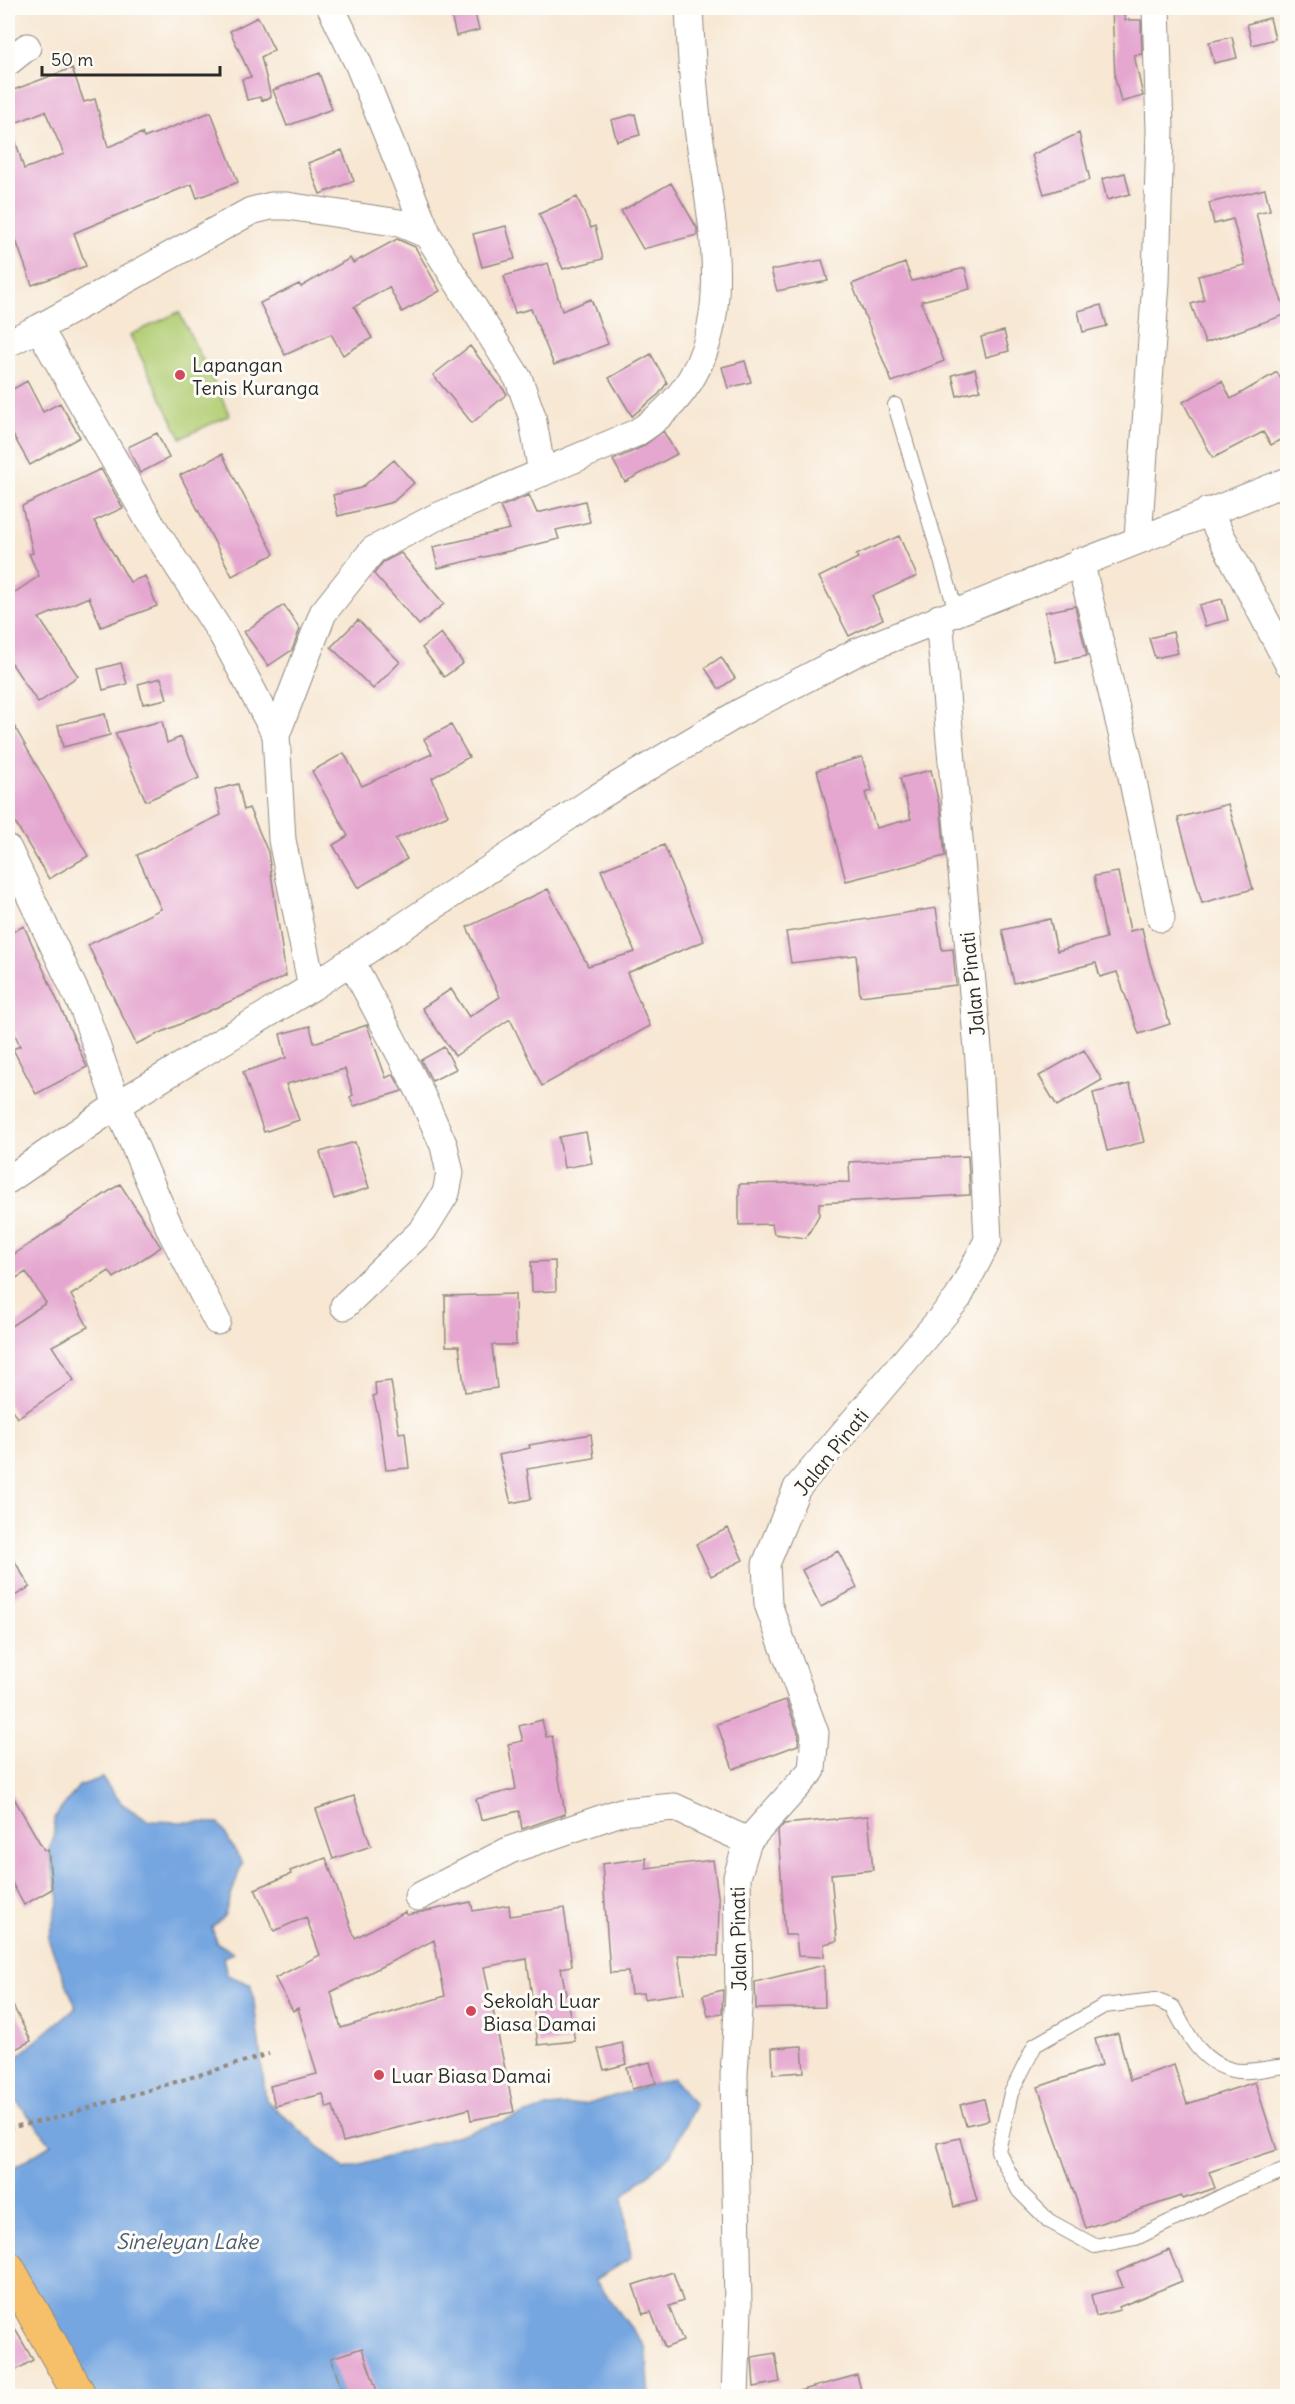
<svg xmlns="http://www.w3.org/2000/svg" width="1295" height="2404" font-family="Delius,sans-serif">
  <rect width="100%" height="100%" fill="#fdfcf7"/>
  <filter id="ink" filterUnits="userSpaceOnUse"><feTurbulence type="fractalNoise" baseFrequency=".0167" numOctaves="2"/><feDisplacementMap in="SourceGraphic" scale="12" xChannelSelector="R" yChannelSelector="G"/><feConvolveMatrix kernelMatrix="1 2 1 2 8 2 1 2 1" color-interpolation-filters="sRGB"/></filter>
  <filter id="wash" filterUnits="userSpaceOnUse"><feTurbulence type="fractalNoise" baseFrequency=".008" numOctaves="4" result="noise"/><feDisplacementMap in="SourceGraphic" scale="24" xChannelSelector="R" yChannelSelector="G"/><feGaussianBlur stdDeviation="1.35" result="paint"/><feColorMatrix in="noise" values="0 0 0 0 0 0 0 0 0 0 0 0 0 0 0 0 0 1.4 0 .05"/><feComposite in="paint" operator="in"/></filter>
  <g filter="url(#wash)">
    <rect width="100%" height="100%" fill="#f7e7d3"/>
    <path fill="#b2ce74" stroke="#6e7c50" stroke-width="1.5" d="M179 312 230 415 181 438 130 335Z"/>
    <path fill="#76a6e0" stroke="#506886" stroke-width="1.5" d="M102 1778 122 1804 148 1821 219 1823 242 1863 224 1916 212 1927 216 1942 234 1953 223 1957 227 1975 252 1985 266 2100 345 2170 549 2107 591 2103 673 2078 695 2105 670 2155 623 2196 631 2258 595 2280 646 2348 650 2396H80L8 2268V2171L51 2144 8 2090V2065L76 2007 48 1939 59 1899 49 1850 54 1836V1818L79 1786Z"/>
    <g id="blocks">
      <path fill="#e5a7d0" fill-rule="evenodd" d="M1112 8H1122L1125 20H1141L1142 54 1134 55 1143 96 1121 102 1115 78Z
        M474 9 479 30 456 36 451 15Z
        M258 17 274 50 261 57 271 97 262 101 260 97 247 100 242 79 251 77 230 31Z
        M1270 18 1275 39 1252 45 1247 24Z
        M1232 37 1237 58 1214 63 1209 42Z
        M72 68 84 102 95 99 108 147 142 133 144 138 211 112 238 182 197 198 192 184 74 233 86 266 32 285 9 221 15 219 8 198V130L12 129 24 169 64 154 45 111 8 126V92Z
        M319 73 332 109 287 126 273 90Z
        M635 114 640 135 617 141 611 120Z
        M1079 133 1090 180 1044 194 1032 155Z
        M342 150 354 181 320 194 308 163Z
        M1125 173 1130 194 1107 200 1102 179Z
        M671 183 697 228V235L643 249 621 211Z
        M1265 189 1270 210 1256 213 1272 275 1287 314 1205 343 1191 304 1204 300 1198 276 1245 265 1233 219 1214 224 1209 203Z
        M577 197 591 228 595 226 603 259 563 269 539 214Z
        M506 226 515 259 482 267 473 234Z
        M397 239 415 247 440 291 402 312 389 287 354 307 372 338 343 355 331 334 285 355 260 303 299 284 301 287 350 258 353 263Z
        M822 260 828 281 777 291 771 270Z
        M548 263 562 311 591 299 608 344 554 365 531 309 515 313 504 276Z
        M905 263 912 281 965 268 970 289 921 301 944 361 892 382 852 284Z
        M1101 305 1107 326 1083 332 1078 311Z
        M1004 331 1009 351 986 357 981 337Z
        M470 346 507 394 472 423 433 375Z
        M651 354 667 383 659 394 632 416 609 378Z
        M745 361 751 382 728 388 722 367Z
        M975 369 980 390 957 396 952 375Z
        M1277 372 1287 389V436L1271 445 1263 432 1213 458 1183 402 1222 381 1231 399Z
        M27 381 43 412 60 403 80 437 30 465 8 426V392Z
        M663 431 677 454 625 482 613 460 642 447Z
        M157 433 169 458 140 473 128 447Z
        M222 454 274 554 232 576 180 475Z
        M394 460 414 483 393 502 338 516 333 495 361 488Z
        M101 469 123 508 94 521 130 582 145 576 157 606 101 627 89 597 39 618 78 676 38 703 8 658V597L39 576 29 554 33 553 22 506Z
        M529 495 537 513 585 501 590 522 556 530 559 539 438 568 433 547 510 529 500 507Z
        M899 536 917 576 872 596 883 619 849 636 819 577 858 558 856 555Z
        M401 553 444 604 419 625 374 574 383 562Z
        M1222 599 1228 620 1205 626 1199 605Z
        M284 605 300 629 292 650 268 666 244 632Z
        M1075 606 1087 656 1056 662 1045 612Z
        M358 620 400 662 373 689 331 647Z
        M1173 632 1178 653 1155 658 1149 638Z
        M441 633 463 663 444 677 422 648Z
        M721 657 735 678 719 689 705 668Z
        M121 663 127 684 103 690 98 669Z
        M161 678 167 699 143 704 138 684Z
        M105 714 110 735 63 747 58 725Z
        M8 715 88 856 49 879 8 811Z
        M162 721 167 743 181 737 199 778 146 801 115 733Z
        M451 725 469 757 432 778 448 815 395 839 407 859 358 888 333 845 348 836 312 771 344 753 362 786 432 754 424 739Z
        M862 757 872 791 865 793 876 828 911 819 900 778 931 770 941 812 945 856 846 881 817 770Z
        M238 784 244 810 249 808 268 852 286 976 136 1044 88 945 161 909 137 855 221 815 215 790Z
        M1228 804 1253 889 1202 903 1178 818Z
        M664 845 704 941 627 973 650 1026 542 1086 510 1019 455 1056 422 1008 451 989 469 1017 500 997 467 927 548 889 588 966 635 952 601 870Z
        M1118 872 1130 931 1142 928 1150 963 1170 1024 1139 1034 1117 972 1100 977 1096 963 1014 983 1002 930 1050 919 1057 951 1106 938 1094 876Z
        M936 908 942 950 953 949 956 985 860 996 856 955 791 963 786 932Z
        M24 926 87 1067 36 1094 13 1049 20 1046 8 1018V934Z
        M367 1025 386 1078 393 1074 402 1091 354 1106 350 1097 353 1095 345 1069 286 1084 299 1120 264 1132 243 1072 286 1058 280 1034 310 1026 314 1043Z
        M444 1047 456 1069 432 1081 421 1060Z
        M1084 1050 1102 1080 1057 1106 1039 1076Z
        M1130 1084 1144 1142 1107 1151 1093 1093Z
        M586 1132 592 1163 564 1168 559 1137Z
        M355 1142 369 1188 334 1199 320 1152Z
        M968 1156 970 1195 819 1203V1215L806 1238 774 1234 772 1224 739 1225V1184L850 1182 849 1162Z
        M120 1184 161 1247 114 1278 109 1271 71 1295 88 1327 52 1346 74 1380 17 1418 8 1403V1328L46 1303 26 1272 8 1283V1258Z
        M555 1261 556 1291 532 1292 531 1262Z
        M515 1294 516 1345H492L497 1388 465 1392 459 1346H446L445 1296Z
        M391 1381 399 1433 405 1432 409 1468 386 1470 379 1419 373 1396 376 1395 375 1383Z
        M591 1434 594 1458 527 1469 531 1499 511 1503 499 1455 530 1448 529 1445Z
        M728 1528 743 1560 711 1576 696 1544Z
        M8 1550 30 1587 8 1600Z
        M838 1551 857 1588 821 1607 802 1570Z
        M786 1700 799 1735 798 1745 733 1769 717 1724Z
        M542 1720 546 1737 552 1736 565 1814 522 1829 519 1811 481 1820 476 1799 516 1789 508 1744 523 1741 519 1726Z
        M8 1788 44 1850H48L52 1889 24 1905 8 1875Z
        M354 1796 371 1846 333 1859 316 1809Z
        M868 1816 873 1870 831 1874 837 1941 824 1944V1957L798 1956 796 1935H785L778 1831 784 1824Z
        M326 1858 355 1938 405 1912 407 1915 471 1902 473 1911 509 1905 510 1916 564 1908 572 1966 561 1968 575 2041 538 2045 527 1959 484 1967 514 2112 471 2120 469 2109 343 2142 333 2106 327 2108 323 2094 275 2106 270 2086 317 2074 298 2008 293 2011 275 1978 320 1955 306 1917 274 1931 255 1889 291 1874 290 1871ZM434 1940 445 1996 341 2028 331 1992Z
        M646 1858V1868L713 1860 719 1903 718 1956 678 1955 684 1993 644 1999 643 1993 631 1994 628 1972 610 1973 602 1864Z
        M824 1965 825 2007 756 2009 755 1982Z
        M723 1990 722 2013 708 2016 703 1995Z
        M8 1996 31 2041 8 2053Z
        M1118 2033 1130 2080 1174 2065 1187 2104 1255 2082 1277 2150 1209 2172 1215 2188 1183 2199 1181 2196 1086 2228 1038 2087 1102 2065 1095 2039Z
        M622 2043 627 2064 604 2070 598 2049Z
        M802 2046 804 2072 773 2074 772 2048Z
        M650 2062 656 2083 632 2089 627 2068Z
        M984 2099 989 2120 966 2125 960 2105Z
        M960 2138 977 2201 954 2207 937 2143Z
        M1169 2250 1182 2281 1119 2307 1120 2310 1096 2316 1091 2295 1123 2287 1117 2272Z
        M673 2272 683 2301 669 2306 683 2341 665 2348 651 2312 643 2314 633 2285Z
        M8 2317 33 2360 8 2375Z
        M362 2348 379 2397H344L331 2358Z
        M775 2353 780 2382 754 2387 752 2357Z
        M857 2375 863 2397H800L799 2391Z"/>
    </g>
  </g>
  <g filter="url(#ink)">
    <use href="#blocks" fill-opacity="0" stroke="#91897f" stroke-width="1.5"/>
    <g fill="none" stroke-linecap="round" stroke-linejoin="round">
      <defs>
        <path id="lane" d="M895 405 956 611
          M1288 2066C1270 2067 1248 2074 1232 2070 1200 2062 1187 2033 1173 2007L1155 2000 1104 2006 1035 2045 1011 2093 998 2151 1019 2191 1049 2221 1095 2246 1136 2238 1237 2189 1288 2169"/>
        <path id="street" d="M331 8 358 63 428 235
          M8 62 27 47
          M39 328 251 211 271 206H287L400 223 428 235 519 380 532 416 542 473
          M8 343 39 328 149 521 223 636 276 735 282 840 312 987 117 1105 8 1180
          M1208 511 1288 663
          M1138 538 1156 282 1160 129 1156 8
          M1080 561 1129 762 1161 918
          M276 735 323 613 373 550 434 518 636 433C746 365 715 242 699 135 693 92 691 50 689 8
          M8 849 84 1010 117 1105 171 1231 217 1321
          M312 987 598 797 739 713 857 652 1288 481
          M344 1306 423 1230 446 1193 450 1173 444 1146 420 1092 351 961
          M418 1897 510 1850 621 1812 674 1807 748 1841
          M735 2396 738 2307 734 2075 739 1993 737 1877 748 1841 812 1770 815 1733 768 1604 766 1564 797 1488 958 1298 988 1240 979 1060 939 618"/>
        <path id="highway" d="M8 2268 80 2396"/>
      </defs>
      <use href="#lane" stroke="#91897f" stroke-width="16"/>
      <use href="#street" stroke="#91897f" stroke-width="29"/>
      <use href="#highway" stroke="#91897f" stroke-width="35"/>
      <path stroke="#91897f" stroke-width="4" stroke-dasharray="4.5 4.5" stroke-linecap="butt" d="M8 2128 52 2119 269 2054"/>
      <use href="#lane" stroke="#fff" stroke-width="14"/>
      <use href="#street" stroke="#fff" stroke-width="27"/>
      <use href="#highway" stroke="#f6c06b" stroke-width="33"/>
    </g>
  </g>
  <g fill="#d1495b" stroke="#fdfcf7" stroke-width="2">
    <circle cx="180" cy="375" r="6"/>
    <circle cx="471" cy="2011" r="6"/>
    <circle cx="379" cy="2075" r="6"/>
  </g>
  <g text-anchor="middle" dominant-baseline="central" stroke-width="6" stroke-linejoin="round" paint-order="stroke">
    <g font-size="20" fill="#2b2b2b" stroke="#fdfcf7" text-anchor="start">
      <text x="192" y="364">Lapangan<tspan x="192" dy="23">Tenis Kuranga</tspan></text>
      <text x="483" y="2000">Sekolah Luar<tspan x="483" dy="23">Biasa Damai</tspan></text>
      <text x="391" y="2075">Luar Biasa Damai</text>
    </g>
    <g font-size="20" fill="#2b2b2b" stroke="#fdfcf7">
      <text transform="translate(972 984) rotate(-96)">Jalan Pinati</text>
      <text transform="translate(831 1452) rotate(-51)">Jalan Pinati</text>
      <text transform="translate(738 1939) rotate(-91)">Jalan Pinati</text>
    </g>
    <g font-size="21" font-style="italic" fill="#495c73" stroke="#fdfcf7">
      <text x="187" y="2241">Sineleyan Lake</text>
    </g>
  </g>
  <rect width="1295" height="2404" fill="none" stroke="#fdfcf7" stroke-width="30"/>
  <path d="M42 66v9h178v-9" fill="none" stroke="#2b2b2b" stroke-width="3"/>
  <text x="51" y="66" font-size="18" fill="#2b2b2b" stroke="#fdfcf7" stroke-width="4.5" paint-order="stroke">50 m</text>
</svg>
